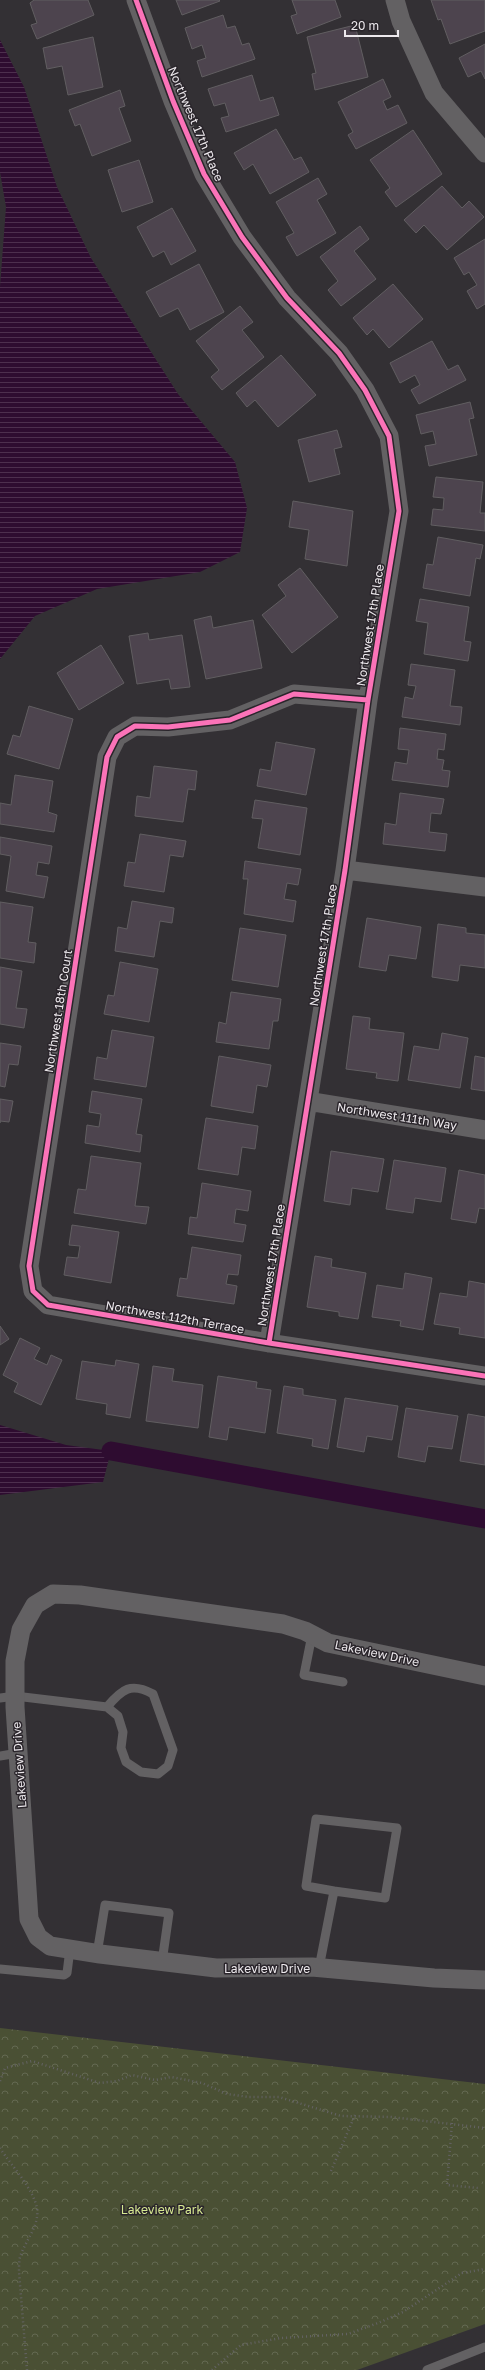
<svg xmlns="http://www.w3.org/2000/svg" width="485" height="2370" font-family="'Golos Text',sans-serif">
  <defs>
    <pattern id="park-crowns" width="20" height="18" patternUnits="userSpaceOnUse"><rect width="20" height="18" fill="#4a5034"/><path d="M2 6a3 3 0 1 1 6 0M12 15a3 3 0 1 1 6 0" fill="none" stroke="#646952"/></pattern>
    <pattern id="water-rules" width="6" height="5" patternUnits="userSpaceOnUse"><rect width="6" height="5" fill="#2e0c30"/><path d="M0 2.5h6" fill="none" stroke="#4d2f4e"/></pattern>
  </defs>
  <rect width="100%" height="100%" fill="#333034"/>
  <path fill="url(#park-crowns)" d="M0 2028 485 2084V2324L357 2370H0Z"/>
  <path fill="#4a5034" d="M485 2168V2233L482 2231 478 2219Z"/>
  <path fill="url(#water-rules)" d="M0 40 24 87 57 187 91 258 178 394 235 462 247 508 240 552 200 572 97 589 35 616 0 659V287L6 207 0 172Z
    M0 1425 66 1445 111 1451 103 1482 0 1495Z"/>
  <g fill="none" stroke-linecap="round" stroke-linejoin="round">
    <path stroke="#2e0c30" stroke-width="19" d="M111 1451 485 1519"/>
  </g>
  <path fill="#4d444e" stroke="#615e61" d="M34 0H88L94 15 37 39 31 25 37 23 30 3Z
    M176 0H219L220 1 182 15Z
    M292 0H335L341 17 297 34 291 16 297 14Z
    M431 0H485V31L450 44 441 19 438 20Z
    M223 15 227 28 235 26 242 45 249 43 255 59 202 77 197 61 206 58 202 45 192 49 185 28Z
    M355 25 368 77 315 90 312 74 316 73 307 37Z
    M93 37 103 87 68 95 62 66 47 69 43 48Z
    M485 44V79L481 71 468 77 459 58Z
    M252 75 260 101 273 97 279 115 226 132 221 118 229 116 225 103 214 106 208 89Z
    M383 79 391 97 383 101 387 110 398 105 407 123 356 149 348 135 353 132 338 102Z
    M120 90 125 106 119 108 131 141 92 156 80 124 75 126 69 110Z
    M276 129 294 160 301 157 309 172 270 194 253 164 244 170 234 153Z
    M413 130 442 174 396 207 385 192 390 188 370 160Z
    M139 160 153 202 122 212 108 170Z
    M318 178 327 194 317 200 336 233 297 256 286 237 294 233 276 202Z
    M442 186 462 208 469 201 484 217 447 250 424 225 416 233 404 220Z
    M172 208 196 251 171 265 164 251 153 257 137 227Z
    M360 226 369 239 354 251 376 279 341 306 328 290 338 281 320 257Z
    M485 239V304L477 309 467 291 477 285 469 272 464 275 454 258Z
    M199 264 224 312 190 330 178 308 160 317 146 292Z
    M393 284 423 319 389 348 373 329 367 335 353 318Z
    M240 306 253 322 242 330 264 357 222 390 211 377 219 370 196 341Z
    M432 341 448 370 458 365 466 380 419 404 411 390 420 385 415 375 400 383 390 363Z
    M281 355 316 395 278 427 255 400 247 407 236 393Z
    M470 402 474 418 469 419 477 455 429 466 425 446 436 444 433 431 421 434 416 415Z
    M337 430 342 447 334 449 340 474 309 482 298 440Z
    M436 477 483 482 480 513H485V531L431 525 433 509 443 510 444 498 433 497Z
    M293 501 353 511 347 566 305 559 309 530 289 527Z
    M438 537 483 545 480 559 476 558 470 596 423 588 427 564 433 565Z
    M300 568 338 617 292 653 262 615 286 596 278 585Z
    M420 599 469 607 464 641 471 642 468 661 424 654 428 623 416 621Z
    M211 616 213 628 253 620 262 668 206 679 194 620Z
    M148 633 149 640 182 635 190 687 171 689 169 679 137 684 129 636Z
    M101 645 124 683 79 710 57 673Z
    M411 664 455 670 450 706 462 707 460 725 402 717 405 697 413 699 416 686 408 685Z
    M29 706 73 719 59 769 7 754 13 735 20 737Z
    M400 728 446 734 444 750 438 749 437 759 444 760 442 770 450 771 448 787 392 780 395 762 407 764 409 750 398 749Z
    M276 742 315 749 306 795 257 786 260 769 271 771Z
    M154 766 197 771 195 790 188 789 183 822 135 816 137 796 150 798Z
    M15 775 53 781 48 812 57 815 54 832 0 824V803L11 805Z
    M400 793 444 799 441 814 431 813 429 832 447 834 445 851 383 844 385 823 396 825Z
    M255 800 307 808 300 855 258 848 263 819 252 818Z
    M140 834 186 841 183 857 170 855 164 892 124 886 128 862 135 863Z
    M0 837 52 846 49 864 38 862 36 875 48 877 44 898 6 891 11 856 0 854Z
    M245 861 301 869 298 885 287 883 284 899 296 901 293 922 244 914 248 879H243Z
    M132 901 174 908 172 923 160 921 154 957 115 951 118 927 127 929Z
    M0 902 33 907 28 942 36 943 34 963 0 958Z
    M367 918 421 927 416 959 389 955 386 971 359 967Z
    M438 924 466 928V933L485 935V968L460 965 458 981 432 977Z
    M240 928 286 935 278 987 232 980Z
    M120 962 158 969 149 1022 104 1014 108 995 114 996Z
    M0 967 22 971 16 1008 27 1009 24 1028 0 1024Z
    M231 992 281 999 278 1021H273L269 1049 216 1042 219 1022 226 1024Z
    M353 1016 370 1018 369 1029 404 1033 398 1081 376 1078 377 1073 346 1069Z
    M112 1030 154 1037 146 1087 94 1079 97 1057 107 1059Z
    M442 1033 468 1038 460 1088 408 1080 414 1046 439 1050Z
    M0 1043 21 1046 18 1065 9 1064 5 1087 0 1086Z
    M219 1056 271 1065 267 1087 257 1085 253 1113 211 1106Z
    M475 1056 485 1058V1091L471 1089Z
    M92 1091 142 1099 136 1134 142 1135 140 1152 85 1143 87 1125 99 1127 101 1114 89 1112Z
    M0 1099 13 1101 9 1122 0 1121V1123Z
    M206 1118 258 1126 255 1149 242 1147 238 1175 198 1169Z
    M331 1151 384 1159 378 1192 352 1188 350 1205 324 1201Z
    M91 1156 141 1163 135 1206 149 1207 146 1224 74 1213 78 1189 86 1190Z
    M394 1160 446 1168 441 1202 415 1198 413 1213 386 1209Z
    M459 1170 485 1175V1209L479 1208 476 1223 451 1219Z
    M202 1183 251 1191 248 1211 236 1209 234 1223 246 1225 243 1242 188 1234 190 1217 197 1218Z
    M72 1225 119 1232 111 1283 64 1275 67 1257 78 1258 80 1246 69 1245Z
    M192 1247 241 1255 238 1275 228 1274 226 1284 237 1286 234 1304 177 1296 180 1278 187 1279Z
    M315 1256 332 1259 331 1267 366 1273 358 1319 339 1316V1312L307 1307Z
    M405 1273 432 1278 423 1330 400 1326 401 1321 372 1317 377 1285 403 1289Z
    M469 1281 485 1284V1338L459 1334 460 1328 434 1324 440 1293 467 1297Z
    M0 1326 9 1339 0 1345Z
    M20 1338 40 1348 34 1359 47 1365 51 1355 62 1360 41 1405 14 1392 18 1383 3 1375Z
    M116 1360 139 1364 130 1418 106 1414 107 1404 76 1399 82 1361 115 1366Z
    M153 1366 174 1369 172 1381 203 1385 198 1428 146 1421Z
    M218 1376 257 1382 256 1388 271 1390 265 1433 229 1427 227 1440 209 1437Z
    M284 1386 303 1389V1395L336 1400 328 1449 312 1446 313 1439 277 1433Z
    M345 1398 398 1406 392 1440 367 1436 364 1452 337 1447Z
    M406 1408 458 1416 452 1449 428 1446 425 1462 398 1457Z
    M468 1414 485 1417V1465L460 1461Z"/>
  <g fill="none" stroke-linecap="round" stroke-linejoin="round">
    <path stroke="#646364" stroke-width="2.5" stroke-dasharray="1 3" stroke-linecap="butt" d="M0 2081 5 2068 32 2061 100 2083 117 2081 132 2075 155 2080 171 2077 202 2083 227 2094 249 2097H279L341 2116 391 2117 485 2128
      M452 2123 447 2185 478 2188
      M0 2148C11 2166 41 2196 37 2217 35 2231 24 2244 20 2257 19 2262 19 2267 19 2272L27 2370
      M331 2171 355 2115
      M212 2370 241 2345 281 2338 348 2334 378 2323 403 2312 462 2273 485 2269"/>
    <path stroke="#636163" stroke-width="9" d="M312 1635 304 1675 343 1682
      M0 1698 15 1696 107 1707 118 1716 123 1732 121 1748 126 1762 141 1772 158 1774 168 1766 173 1750 153 1694C131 1682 122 1689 107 1707
      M0 1756 18 1753
      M97 1954 105 1905 169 1913 162 1962
      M319 1968 334 1891 385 1898 397 1828 316 1819 306 1886 334 1891
      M0 1969 64 1975 67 1973 70 1949
      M427 2370 485 2347"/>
    <path stroke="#636163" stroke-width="19" d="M136 0 173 101 204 174 242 237 287 298 339 353 365 390 389 436 399 511 368 700 345 870 269 1343
      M395 0 401 21 434 93 485 153
      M368 700 294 694 230 720 168 727 135 726 117 737 107 757 29 1266 33 1291 48 1305 269 1343 485 1376
      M345 870 485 887
      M308 1101 485 1130
      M485 1676 328 1643 305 1631 283 1624 80 1595 53 1594 35 1605 21 1630 15 1661V1707L29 1919 38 1937 50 1946 100 1954 216 1968 312 1967 434 1978 485 1980"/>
    <defs>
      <path id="cycleway" d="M136 0 173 101 204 174 242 237 287 298 339 353 365 390 389 436 399 511 368 700 345 870 269 1343
        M368 700 294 694 230 720 168 727 135 726 117 737 107 757 29 1266 33 1291 48 1305 269 1343 485 1376"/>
    </defs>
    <use href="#cycleway" stroke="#2a252b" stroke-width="8"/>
    <use href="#cycleway" stroke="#fb73b8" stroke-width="5"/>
  </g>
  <g text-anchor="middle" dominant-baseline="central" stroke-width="3" stroke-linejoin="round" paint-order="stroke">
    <g font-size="12" fill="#ede9ed" stroke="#2a252b">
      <text transform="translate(196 124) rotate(67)">Northwest 17th Place</text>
      <text transform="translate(370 625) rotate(-81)">Northwest 17th Place</text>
      <text transform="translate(323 945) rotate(-81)">Northwest 17th Place</text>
      <text transform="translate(58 1011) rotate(-81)">Northwest 18th Court</text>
      <text transform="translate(397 1116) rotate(9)">Northwest 111th Way</text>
      <text transform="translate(271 1265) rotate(-81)">Northwest 17th Place</text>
      <text transform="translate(175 1317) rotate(10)">Northwest 112th Terrace</text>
      <text transform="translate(377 1653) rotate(12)">Lakeview Drive</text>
      <text transform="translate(19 1765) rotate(-94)">Lakeview Drive</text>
      <text x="267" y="1968">Lakeview Drive</text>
    </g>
    <g font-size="12" fill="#d7e992" stroke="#2a252b">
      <text x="162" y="2209">Lakeview Park</text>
    </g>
  </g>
  <path d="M345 30v6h53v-6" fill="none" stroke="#ede9ed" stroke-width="2"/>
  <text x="351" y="30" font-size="12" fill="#ede9ed" stroke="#2a252b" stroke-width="3" paint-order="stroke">20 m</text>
</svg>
